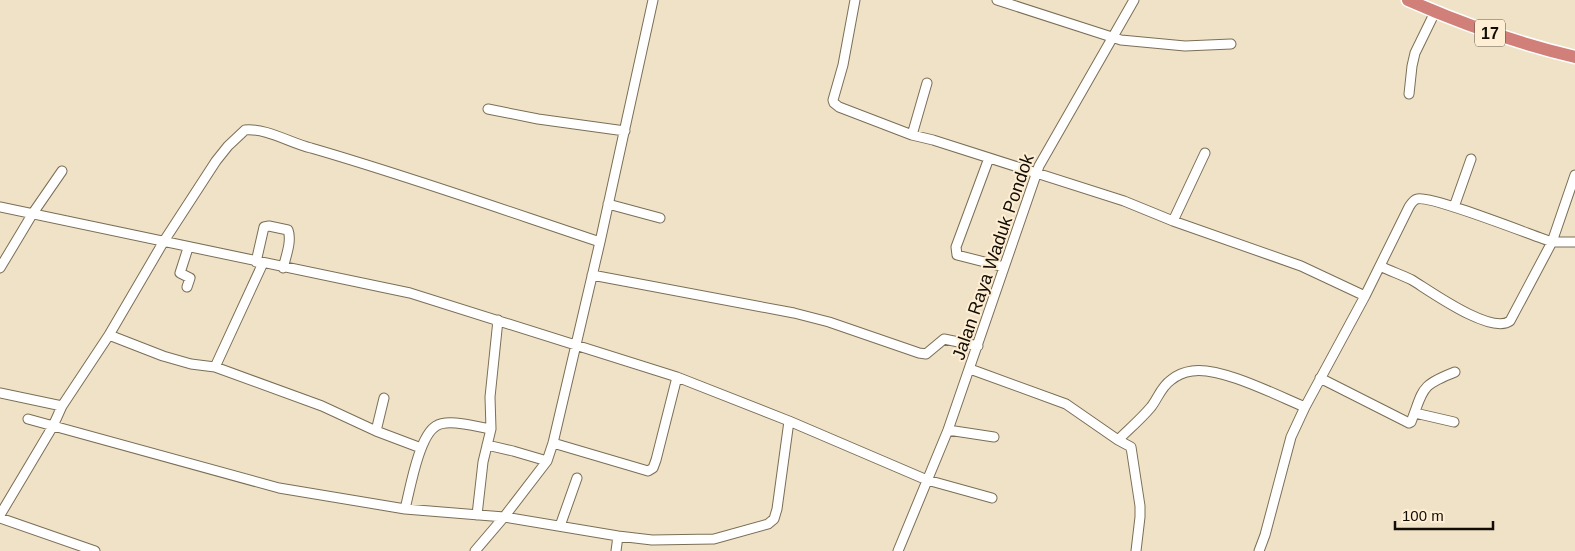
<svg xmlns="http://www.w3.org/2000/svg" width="1575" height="551" font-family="Arial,sans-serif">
  <rect width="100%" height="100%" fill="#f0e2c7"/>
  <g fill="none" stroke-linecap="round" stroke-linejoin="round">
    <defs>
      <path id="minor" d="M855 0 843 65 833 100 834 103 839 107 912 135 933 140 1124 201 1173 221 1301 266 1365 296
        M997 0 1121 40 1185 46 1231 44
        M1409 94 1412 66 1415 53 1435 12
        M488 109 538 119 625 131
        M912 135 927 83
        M989 158 956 247 957 255 1004 267
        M608 204 660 218
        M0 207 410 293 677 377 789 421 927 480 992 498
        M1454 207 1471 159
        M1173 221 1205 153
        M256 262 264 227 269 226 288 230C292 241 286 256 283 268
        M1380 266C1390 271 1402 275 1412 280 1430 291 1491 335 1510 321L1552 242H1575
        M0 268 33 213 62 171
        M592 275 794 313 829 322 919 353 926 354 944 339 978 346
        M187 287 190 278 180 273 188 248
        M109 335 163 356 191 364 215 367 322 406 376 431 421 448
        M215 367 263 263
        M970 369 1066 404 1118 440
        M1320 378 1409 423 1411 422C1424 389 1419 386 1455 372
        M0 393 62 406
        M1415 413 1454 422
        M28 419 279 488 405 509 504 517 618 536 652 540 714 539 768 524 774 519 777 509 789 421
        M948 430 994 437
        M376 431 384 398
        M553 443 648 471 653 468 656 460 677 377
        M487 445 513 451 547 461
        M405 509C410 489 419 436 436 426 448 418 477 427 491 429
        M0 515 53 426 62 406 109 335 164 241 216 161 228 146 245 130C267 128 290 143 311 148 408 176 504 210 600 242
        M477 515 483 462 491 429 490 397 498 320
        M0 518 95 551
        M560 526 577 478
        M475 551 504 517 547 461 553 443 600 242 653 0
        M616 551 618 536
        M898 551 948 430 1039 166 1134 0
        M1136 551 1140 517V506L1131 447 1118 440C1128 430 1141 419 1151 407 1158 398 1161 387 1171 380 1177 375 1185 372 1192 371 1220 366 1278 396 1305 407
        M1259 551 1265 535 1291 437 1305 407 1365 296 1409 207C1411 204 1413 200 1417 199 1431 195 1531 235 1552 242L1575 175"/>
      <path id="highway" d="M1408 0C1462 24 1517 43 1575 57"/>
    </defs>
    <use href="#minor" stroke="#7b6e56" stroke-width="11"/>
    <use href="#highway" stroke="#fff" stroke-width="15"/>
    <use href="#minor" stroke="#fff" stroke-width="9"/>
    <use href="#highway" stroke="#d17f79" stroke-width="12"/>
  </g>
  <g text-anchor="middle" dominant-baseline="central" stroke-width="4" stroke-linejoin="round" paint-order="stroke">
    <rect fill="#feefd4" stroke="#585042" stroke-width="1" x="1475" y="19.5" width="30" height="27" rx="4"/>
    <g font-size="16" font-weight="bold" fill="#110c04">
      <text x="1490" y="33">17</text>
    </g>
    <g font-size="18" fill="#110c04" stroke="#feefd4">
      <text transform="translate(993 257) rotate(-71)">Jalan Raya Waduk Pondok</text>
    </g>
  </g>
  <path d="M1395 521v8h98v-8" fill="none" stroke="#110c04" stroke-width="2.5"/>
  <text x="1402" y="521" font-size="15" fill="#110c04" stroke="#feefd4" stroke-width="4" paint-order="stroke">100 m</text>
</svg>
